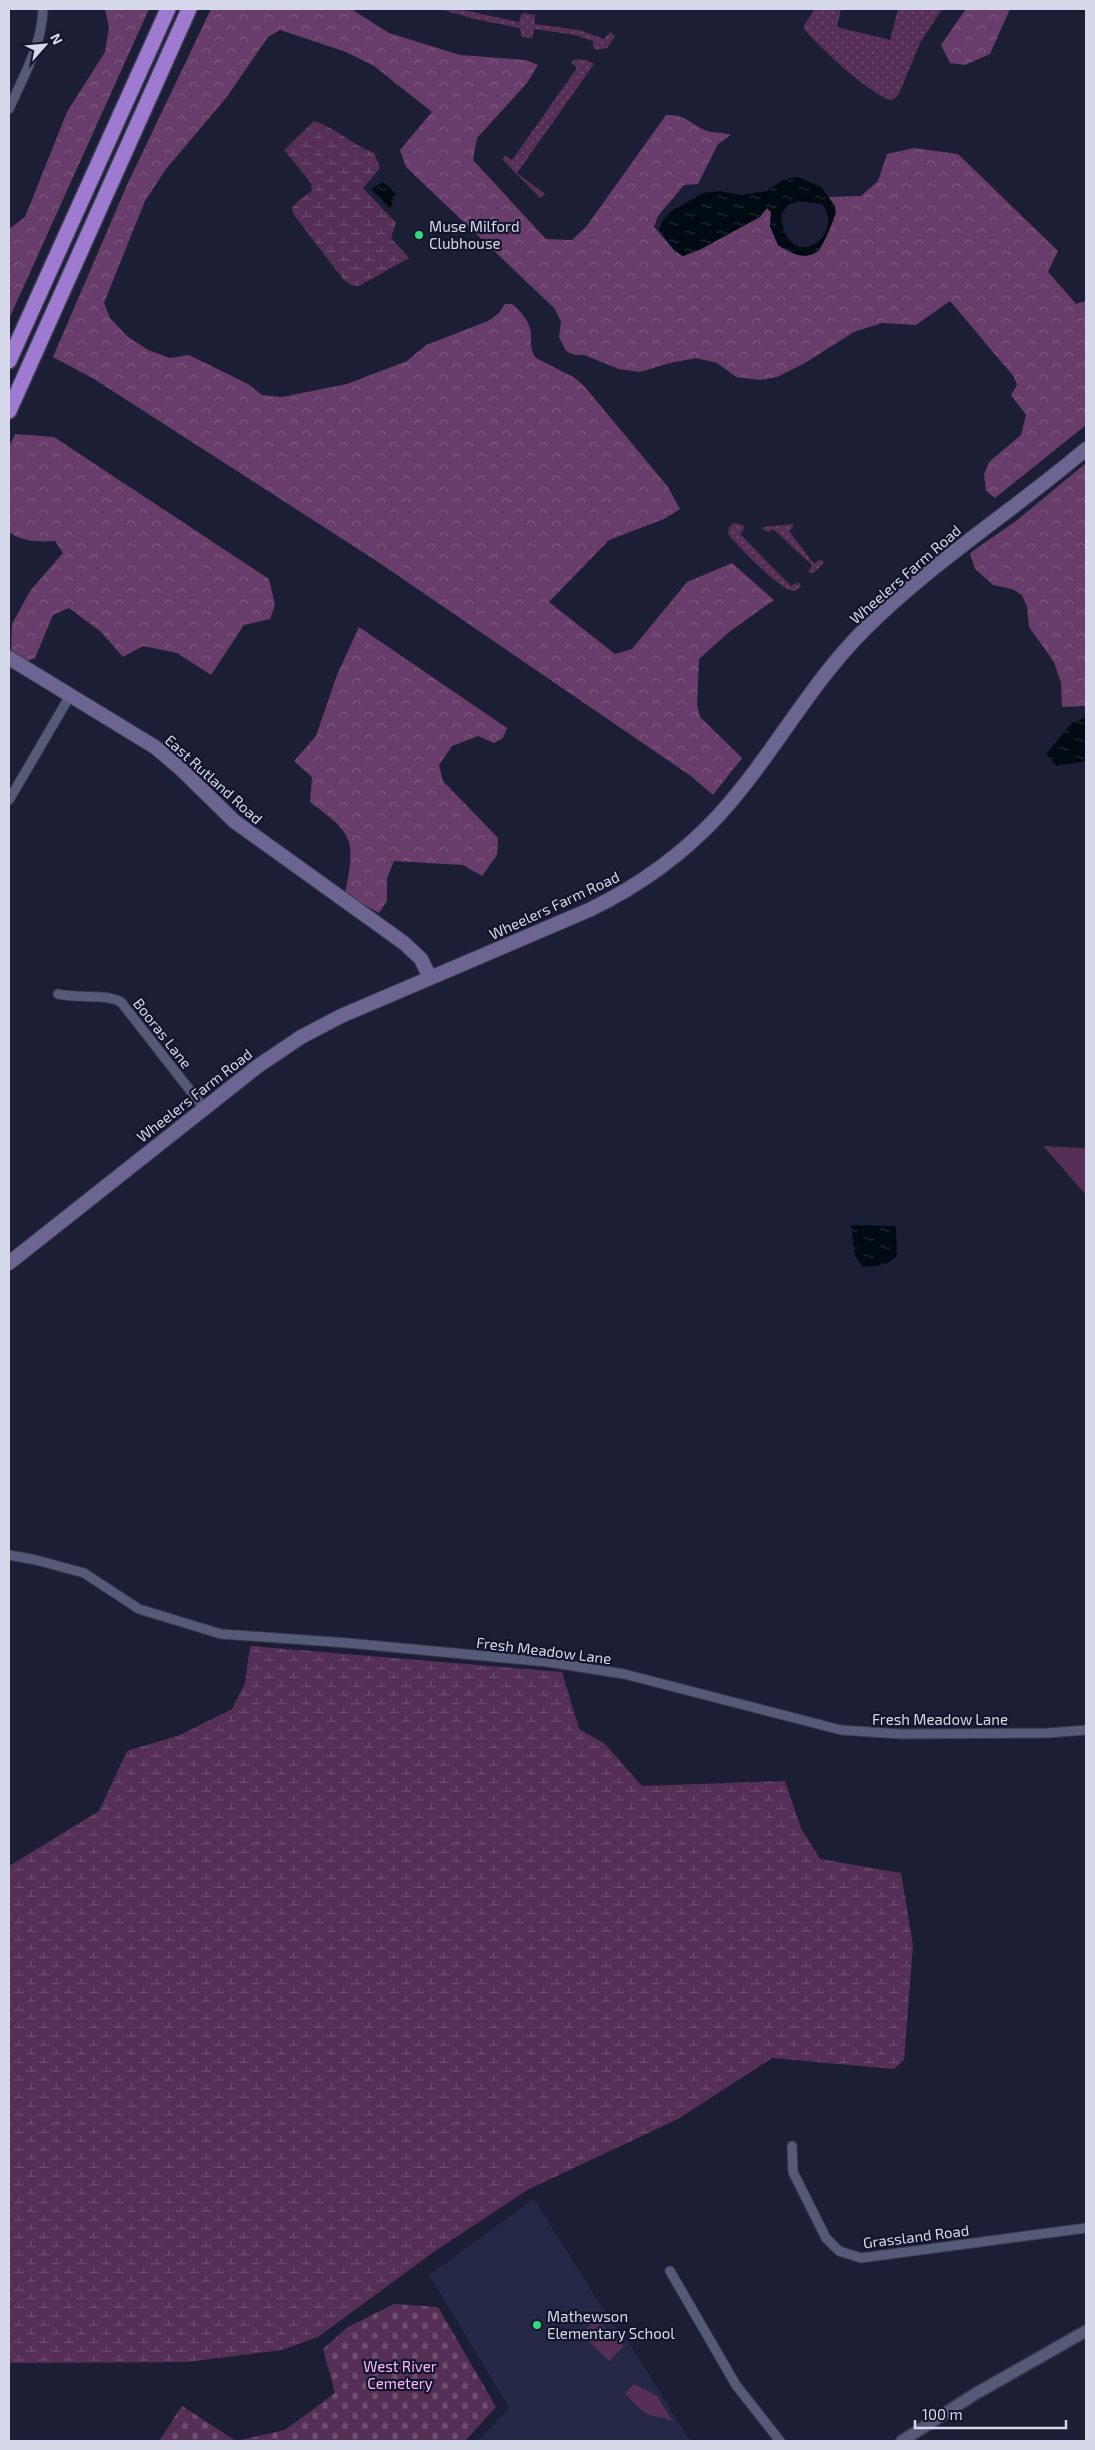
<svg xmlns="http://www.w3.org/2000/svg" width="1095" height="2450" font-family="'Exo 2',sans-serif">
  <defs>
    <pattern id="grass-dots" width="8" height="8" patternUnits="userSpaceOnUse" patternTransform="scale(1.25)"><rect width="8" height="8" fill="#562f56"/><path d="M2 2h.1M6 6h.1" fill="none" stroke="#6e4d6e" stroke-width="1.8" stroke-linecap="round"/></pattern>
    <pattern id="forest-crowns" width="20" height="18" patternUnits="userSpaceOnUse" patternTransform="scale(1.25)"><rect width="20" height="18" fill="#693d69"/><path d="M2 6a3 3 0 1 1 6 0M12 15a3 3 0 1 1 6 0" fill="none" stroke="#7e587e"/></pattern>
    <pattern id="wetland-marsh" width="20" height="14" patternUnits="userSpaceOnUse" patternTransform="scale(1.25)"><rect width="20" height="14" fill="#562f56"/><path d="M1 5h8M5 5V1M11 12h8M15 12V8" fill="none" stroke="#6e4d6e"/></pattern>
    <pattern id="cemetery-stones" width="16" height="16" patternUnits="userSpaceOnUse" patternTransform="scale(1.25)"><rect width="16" height="16" fill="#562f56"/><path d="M2 7V4a2 2 0 0 1 4 0v3zM10 15v-3a2 2 0 0 1 4 0v3z" fill="#6e4d6e"/></pattern>
    <pattern id="water-ripples" width="26" height="14" patternUnits="userSpaceOnUse" patternTransform="scale(1.25)"><rect width="26" height="14" fill="#000a13"/><path d="M2 4q2-2 4 0t4 0M15 11q2-2 4 0t4 0" fill="none" stroke="#242d35"/></pattern>
  </defs>
  <rect width="100%" height="100%" fill="#1c1e36"/>
  <path fill="#252845" d="M534 2199 603 2309 626 2342 628 2341 690 2441H477L509 2408 429 2275Z"/>
  <path fill="url(#grass-dots)" d="M440 9H458L519 22 521 15 524 13 535 15V24L579 30 604 39 610 32 615 36 607 48 596 50 593 48V41L575 35 534 29 532 38 522 37 520 28 474 19Z
    M815 9H841L837 27 890 40 898 9H942L920 43 899 94 893 100C874 99 817 45 804 29V25Z
    M576 59 587 60 594 64 517 173 545 194 540 198 502 159 505 156 512 160 577 68 571 62Z
    M734 523 743 525 744 529 740 534 791 586 798 582 801 586 795 591C782 593 738 546 728 534L729 527Z
    M793 524V527L789 531 814 564 819 560 823 561V564L813 573 808 572 812 565 773 529 768 532 762 529 763 527Z"/>
  <path fill="url(#forest-crowns)" d="M105 9H149L9 319V229L25 217 67 112 105 52 109 27Z
    M211 9H351L389 33 460 55 526 60 538 65 527 83 477 138 473 160 546 239 572 240 586 227 666 115C686 114 690 124 707 131 714 133 723 132 731 135L718 144 698 184 684 185 658 216 654 227 674 250 683 256 701 249 759 217 767 208 771 212 770 226 778 245C790 253 807 260 819 251L836 213 835 206 828 197 861 196 878 181 887 154 914 148 958 154 1058 251 1048 272 1076 304 1086 301V425L995 498 986 491 984 474 989 462 1021 435 1026 415 1011 395 1017 385 1014 377 950 301 916 325 882 323 854 332 805 363 777 377 760 380 736 377 717 363 696 358 670 363 640 372 619 369 584 355H575L566 351 559 337 561 321 554 308 406 167 400 150 432 112 374 66 346 52 280 30 268 37 226 98 166 169 145 201 104 303 110 318 127 336 148 350 170 358 189 355 248 384 262 395 282 397 347 384 407 361 426 345 488 321 499 313 505 304H512C521 311 530 322 531 334 531 344 530 350 536 358L575 378 585 387 668 487 680 509 664 519 609 540 549 602 615 654 632 649 687 582 732 563 774 600 729 632 699 659 697 704 700 717 742 758 713 795 691 776 375 560 94 379 53 357 127 185Z
    M966 9H1010L990 54 965 65 950 63 941 45Z
    M15 434 54 437 269 579 275 605 270 619 244 625 211 675 177 653 143 646 123 657 101 632 69 608 53 615 35 658 28 661 11 652 12 624 30 591 63 553 55 541C38 542 23 542 9 532V447Z
    M1086 463V706L1062 707 1061 683 1054 662 1029 627 1027 607 1022 595 1012 589 993 585 975 569 970 553 1016 521Z
    M359 627 507 728 503 738 494 743 478 736 452 746 439 765 443 781 498 838 497 855 482 876 463 865 394 861 387 878V901L379 913 345 894C356 839 354 835 310 802L312 777 294 761 316 736 337 675Z"/>
  <path fill="url(#wetland-marsh)" d="M314 121C335 127 352 145 374 153L380 168 363 188 396 223 391 238 409 258 359 286 351 285 343 279 294 215 292 208 299 200 312 191 311 183 284 150Z
    M250 1646 562 1672 579 1729 605 1744 642 1786 785 1781 801 1828 820 1859 901 1873 913 1945 904 2060 894 2069 772 2058 678 2119 529 2189 435 2251 318 2337 282 2350 186 2362 9 2363V1866L99 1811 127 1751 180 1735 232 1709 245 1683Z"/>
  <path fill="url(#cemetery-stones)" d="M394 2304 438 2307 496 2407 465 2441H159L182 2406 236 2441 285 2430 335 2393 323 2349 348 2327Z"/>
  <path fill="#562f56" d="M1043 1146 1086 1148V1195Z
    M596 2319 624 2346 609 2361 581 2334Z
    M634 2384 657 2396 672 2420 669 2421C663 2416 658 2418 650 2415 640 2411 633 2401 625 2394Z"/>
  <path fill="url(#water-ripples)" fill-rule="evenodd" d="M798 177 821 187 835 206C836 216 832 224 828 233 817 261 802 261 778 245L770 226 771 212 767 208 760 217 701 249 683 256 674 250 659 230 663 220 674 209 703 193 720 191 741 195 767 191 784 179ZM799 201 822 204C847 236 788 277 781 215L788 205Z
    M383 182 397 195 391 201 393 204 390 208 371 189Z
    M1086 717V761L1057 766 1046 754 1072 723Z
    M851 1225 896 1226 897 1256 885 1265 863 1267 855 1256Z"/>
  <g fill="none" stroke-linecap="round" stroke-linejoin="round">
    <defs>
      <path id="minor" d="M9 109C23 77 42 45 43 9
        M9 800 71 694
        M58 994C79 999 103 993 121 1002L204 1108
        M9 1555 36 1560 84 1573 139 1609 221 1634 348 1643 548 1662 624 1674 841 1730 901 1734 1048 1733 1086 1730
        M792 2146 793 2172 826 2238 839 2251 861 2258 1086 2228
        M670 2271 736 2385 780 2441"/>
      <path id="tertiary" d="M902 2441 975 2394 1086 2331"/>
      <path id="secondary" d="M9 658 155 747 182 770 234 821 404 943 421 959 430 978
        M9 1263 258 1066 301 1037 341 1016 589 910C639 886 682 855 719 815 772 757 808 686 864 630 932 562 1013 511 1086 449"/>
      <path id="motorway" d="M9 361 168 9
        M9 411 189 9"/>
    </defs>
    <use href="#minor" stroke="#39394e" stroke-width="11"/>
    <use href="#tertiary" stroke="#39394e" stroke-width="14"/>
    <use href="#secondary" stroke="#39394e" stroke-width="16"/>
    <use href="#motorway" stroke="#39394e" stroke-width="18"/>
    <use href="#minor" stroke="#565a76" stroke-width="9"/>
    <use href="#tertiary" stroke="#565a76" stroke-width="11"/>
    <use href="#secondary" stroke="#6c6491" stroke-width="14"/>
    <use href="#motorway" stroke="#9e7ad0" stroke-width="15"/>
  </g>
  <g fill="#32d882" stroke="#13152c" stroke-width="2">
    <circle cx="419" cy="235" r="5"/>
    <circle cx="537" cy="2325" r="5"/>
  </g>
  <g text-anchor="middle" dominant-baseline="central" stroke-width="4.5" stroke-linejoin="round" paint-order="stroke">
    <g font-size="15" fill="#d6d9e9" stroke="#13152c" text-anchor="start">
      <text x="429" y="226">Muse Milford<tspan x="429" dy="17">Clubhouse</tspan></text>
      <text x="547" y="2316">Mathewson<tspan x="547" dy="17">Elementary School</tspan></text>
    </g>
    <g font-size="15" fill="#d6d9e9" stroke="#13152c">
      <text transform="translate(905 574) rotate(-41)">Wheelers Farm Road</text>
      <text transform="translate(214 779) rotate(42)">East Rutland Road</text>
      <text transform="translate(554 905) rotate(-25)">Wheelers Farm Road</text>
      <text transform="translate(163 1033) rotate(52)">Booras Lane</text>
      <text transform="translate(194 1095) rotate(-38)">Wheelers Farm Road</text>
      <text transform="translate(544 1650) rotate(7)">Fresh Meadow Lane</text>
      <text x="940" y="1719">Fresh Meadow Lane</text>
      <text transform="translate(916 2236) rotate(-7)">Grassland Road</text>
    </g>
    <g font-size="15" fill="#fbb5fa" stroke="#13152c">
      <text x="400" y="2366">West River<tspan x="400" dy="17">Cemetery</tspan></text>
    </g>
  </g>
  <rect width="1095" height="2450" fill="none" stroke="#d6d9e9" stroke-width="20"/>
  <g transform="translate(45 45) rotate(63)" stroke="#13152c" stroke-width="4" paint-order="stroke">
  <path d="M0-4L9 19L0 12L-9 19Z" fill="#d6d9e9"/>
  <text y="-8" font-size="14" font-weight="bold" text-anchor="middle" fill="#d6d9e9">N</text>
  </g>
  <path d="M915 2420v8h151v-8" fill="none" stroke="#d6d9e9" stroke-width="2.5"/>
  <text x="922" y="2420" font-size="15" fill="#d6d9e9" stroke="#13152c" stroke-width="4" paint-order="stroke">100 m</text>
</svg>
